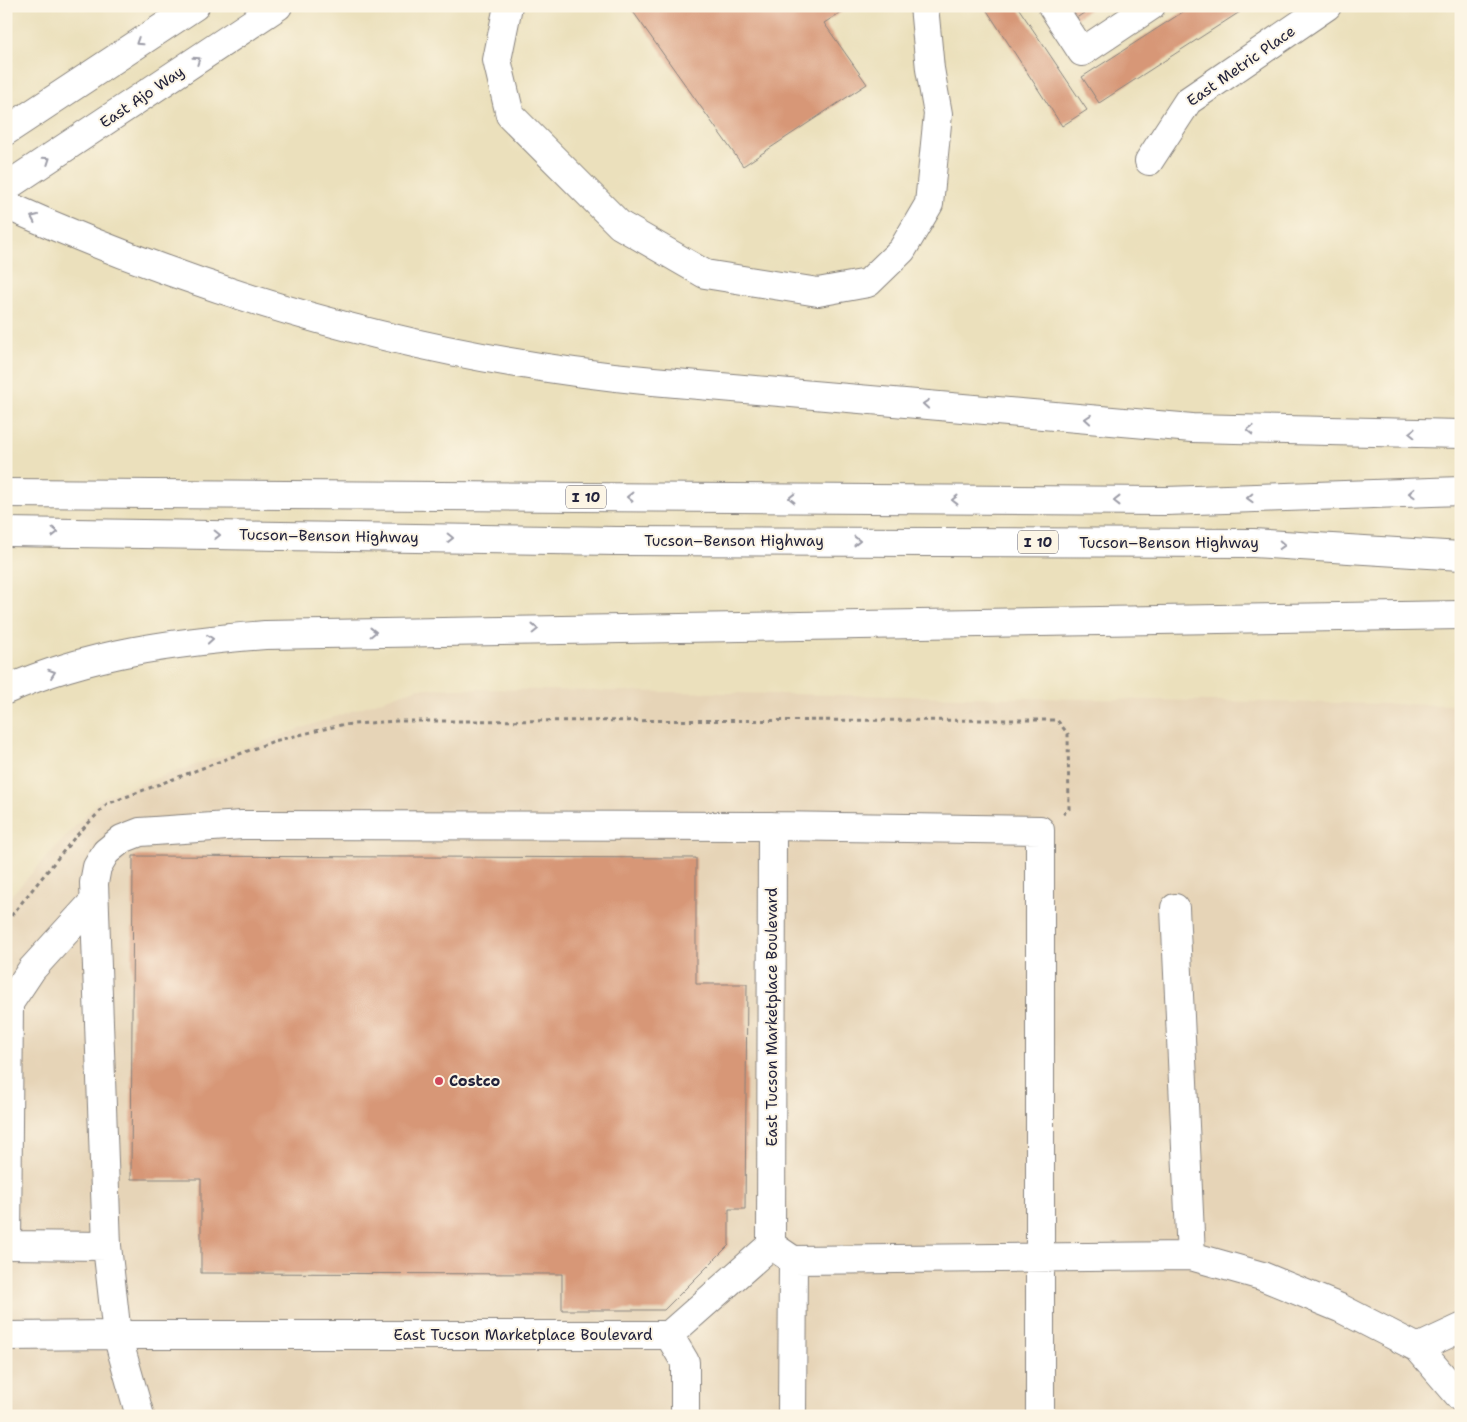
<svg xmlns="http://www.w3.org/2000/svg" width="1467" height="1422" font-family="'Shantell Sans',sans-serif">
  <rect width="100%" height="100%" fill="#fcf5e5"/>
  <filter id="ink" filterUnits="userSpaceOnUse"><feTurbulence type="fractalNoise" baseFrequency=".02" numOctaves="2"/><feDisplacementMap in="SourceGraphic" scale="10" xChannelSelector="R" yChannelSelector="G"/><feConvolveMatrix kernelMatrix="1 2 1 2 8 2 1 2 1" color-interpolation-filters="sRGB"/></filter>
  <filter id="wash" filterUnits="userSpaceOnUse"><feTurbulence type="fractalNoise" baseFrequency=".0096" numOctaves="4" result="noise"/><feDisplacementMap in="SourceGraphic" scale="20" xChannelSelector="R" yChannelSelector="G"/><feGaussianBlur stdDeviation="1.12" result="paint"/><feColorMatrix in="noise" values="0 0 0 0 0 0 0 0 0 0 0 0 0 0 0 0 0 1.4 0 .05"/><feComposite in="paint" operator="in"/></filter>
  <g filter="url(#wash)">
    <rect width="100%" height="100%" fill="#ebe0bc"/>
    <path fill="#e6d4b7" d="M418 688 1461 705V1416H6V901L102 797Z"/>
    <g id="blocks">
      <path fill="#d79777" d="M629 6H851L824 23 867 84 743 166Z
        M984 6H1017L1087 110 1062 126Z
        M1067 6H1094L1075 19Z
        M1192 6H1249L1099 103 1082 77Z
        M133 856 696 858V984H747L745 1209H729V1245L664 1310H562V1274L201 1273V1179H131Z"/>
    </g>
  </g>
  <g filter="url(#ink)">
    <use href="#blocks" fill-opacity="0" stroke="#86817c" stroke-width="1"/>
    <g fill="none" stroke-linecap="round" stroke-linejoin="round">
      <defs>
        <path id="minor" d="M508 6 497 60 510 115 620 225 705 274 818 292 868 283 902 250 929 204 938 114 930 69 924 6
          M1052 6 1082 52 1151 6
          M1149 161 1188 101 1327 6
          M1175 908 1191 1256
          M6 1008 32 969 94 901
          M6 1245 107 1246
          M7 1245 9 1003
          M771 1245 793 1260 1191 1256 1262 1276 1340 1308 1418 1348 1461 1398
          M669 1335 685 1362V1416
          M6 1336 117 1335 107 1246 94 883 97 867 106 852 122 839 140 832 242 825 772 826 1040 830V1416
          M1418 1348 1461 1328
          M140 1416 117 1335H669L771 1245 772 826
          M792 1416 793 1260"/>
        <path id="major" d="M6 131 195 6
          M6 187 278 6"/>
        <path id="highway" d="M6 205C212 298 428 360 653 381L1192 428 1461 434
          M6 493 1166 501 1461 491
          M6 532 616 541 1253 543 1461 556
          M6 690C89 653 176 642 265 635L1461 615"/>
      </defs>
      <use href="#minor" stroke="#86817c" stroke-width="30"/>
      <use href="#major" stroke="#86817c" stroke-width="30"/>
      <use href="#highway" stroke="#86817c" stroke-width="30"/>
      <path stroke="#86817c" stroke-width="3" stroke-dasharray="4 4" stroke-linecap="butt" d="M6 922 75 837 107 804 274 741 341 725 396 721 1057 720 1068 734 1069 809 1063 814"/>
      <use href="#minor" stroke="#fff" stroke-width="28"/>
      <use href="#major" stroke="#fff" stroke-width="28"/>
      <use href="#highway" stroke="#fff" stroke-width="28"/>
    </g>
    <defs><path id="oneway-chevron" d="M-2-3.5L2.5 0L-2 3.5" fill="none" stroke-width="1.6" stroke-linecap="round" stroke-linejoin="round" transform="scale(1.25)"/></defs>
    <g stroke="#9c9ca7">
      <use href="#oneway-chevron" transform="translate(139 42) rotate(147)"/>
      <use href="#oneway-chevron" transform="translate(197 60) rotate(-34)"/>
      <use href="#oneway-chevron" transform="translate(47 160) rotate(-34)"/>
      <use href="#oneway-chevron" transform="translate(34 218) rotate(-156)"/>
      <use href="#oneway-chevron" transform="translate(926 404) rotate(-175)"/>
      <use href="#oneway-chevron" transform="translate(1088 419) rotate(-175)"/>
      <use href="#oneway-chevron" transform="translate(1250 430) rotate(-178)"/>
      <use href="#oneway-chevron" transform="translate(1412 433) rotate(-179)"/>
      <use href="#oneway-chevron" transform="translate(1412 493) rotate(178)"/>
      <use href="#oneway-chevron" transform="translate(630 497) rotate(-180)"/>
      <use href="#oneway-chevron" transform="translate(792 498) rotate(-180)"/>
      <use href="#oneway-chevron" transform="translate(1250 498) rotate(178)"/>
      <use href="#oneway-chevron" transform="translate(955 500) rotate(-180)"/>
      <use href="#oneway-chevron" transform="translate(1117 501) rotate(-180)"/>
      <use href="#oneway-chevron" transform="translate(55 532) rotate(1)"/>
      <use href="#oneway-chevron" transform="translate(217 535) rotate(1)"/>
      <use href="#oneway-chevron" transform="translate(450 538) rotate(1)"/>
      <use href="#oneway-chevron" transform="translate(857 541)"/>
      <use href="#oneway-chevron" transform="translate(1282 545) rotate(3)"/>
      <use href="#oneway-chevron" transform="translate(535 629) rotate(-1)"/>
      <use href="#oneway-chevron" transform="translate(373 632) rotate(-1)"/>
      <use href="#oneway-chevron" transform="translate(210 639) rotate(-5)"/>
      <use href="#oneway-chevron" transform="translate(52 673) rotate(-19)"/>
    </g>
  </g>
  <circle fill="#d1495b" stroke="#fcf5e5" stroke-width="2" cx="439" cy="1081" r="5"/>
  <g text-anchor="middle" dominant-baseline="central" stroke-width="4" stroke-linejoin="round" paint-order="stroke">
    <g fill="#fcf5e5" stroke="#63616e" stroke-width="1">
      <rect x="566" y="485.5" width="40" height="23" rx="4"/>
      <rect x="1018" y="530.5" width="40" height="23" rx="4"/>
    </g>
    <g font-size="14" font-weight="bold" fill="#22223b">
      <text x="586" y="497">I 10</text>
      <text x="1038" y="542">I 10</text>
    </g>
    <g font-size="15" fill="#22223b" stroke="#fcf5e5">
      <text transform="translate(1241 66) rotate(-35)">East Metric Place</text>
      <text transform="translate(142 97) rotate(-34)">East Ajo Way</text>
      <text transform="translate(329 536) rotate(1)">Tucson–Benson Highway</text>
      <text x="734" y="541">Tucson–Benson Highway</text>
      <text x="1169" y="543">Tucson–Benson Highway</text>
      <text transform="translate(772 1017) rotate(-90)">East Tucson Marketplace Boulevard</text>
      <text x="523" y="1335">East Tucson Marketplace Boulevard</text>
    </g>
    <g font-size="15" font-weight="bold" fill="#22223b" stroke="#fcf5e5" text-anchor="start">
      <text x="449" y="1081">Costco</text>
    </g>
  </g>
  <rect width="1467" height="1422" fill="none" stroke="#fcf5e5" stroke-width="25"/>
</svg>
